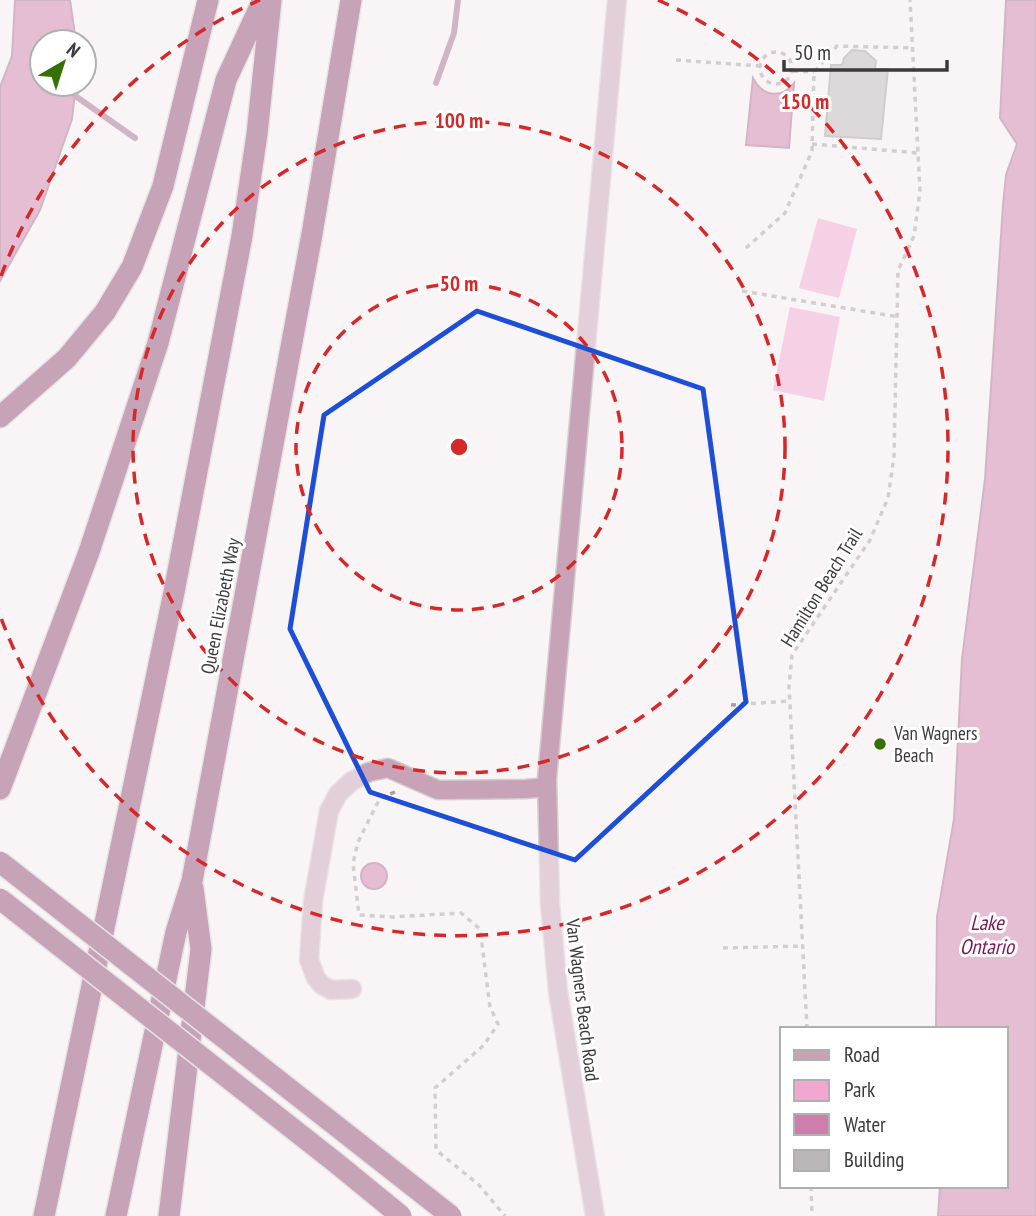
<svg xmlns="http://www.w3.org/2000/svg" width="1036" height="1216" font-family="'PT Sans Narrow',sans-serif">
  <rect width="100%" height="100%" fill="#f9f4f6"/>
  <path fill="#f2a7d0" d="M818 218 857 229 839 298 799 288Z
    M790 307 840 317 824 401 773 390Z"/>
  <path fill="#cf7dab" stroke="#a36989" stroke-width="2" d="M15 0H70L76 42H42V84H76L72 119 40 210 0 281V87L12 56Z
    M1006 0H1036V1216H938L940 1186H1006V1029H936V1023L937 917 954 819 962 659 985 479 1003 205 1006 175 1017 144 1000 118Z
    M753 78C762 96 781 100 794 83L789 148 746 145Z
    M361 876a13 13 0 1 1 26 0a13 13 0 1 1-26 0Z"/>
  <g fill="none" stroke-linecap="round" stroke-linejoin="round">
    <path stroke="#a36989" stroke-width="6" d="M436 83 454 33 458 0
      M74 95 135 138"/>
  </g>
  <path fill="#bbb7b9" stroke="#a09c9e" stroke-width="2" d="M852 50 865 51 876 61 875 69H888L881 139 825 136 831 65H842L844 58Z"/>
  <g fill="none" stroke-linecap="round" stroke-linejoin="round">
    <defs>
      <path id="minor" d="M352 989 331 990 322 985 316 978 309 960 313 901 329 811 338 794 352 781 369 772 388 768 438 790 526 789 547 787
        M595 1216 558 992 550 904 547 779 617 0"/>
      <path id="highway" d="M0 417 67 358 105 312 132 267 163 186 208 0
        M0 789 89 552 158 343 226 80 263 0
        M44 1216 174 592 242 236 257 134 271 0
        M116 1216 176 932 192 881 312 234 351 0
        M169 1216 201 949 193 888"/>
    </defs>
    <use href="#minor" stroke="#d3cfd1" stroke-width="21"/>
    <use href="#highway" stroke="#d3cfd1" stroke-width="24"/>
    <path stroke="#a4a0a2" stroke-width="3.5" stroke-dasharray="5 5" stroke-linecap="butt" d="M760 68a16 16 0 1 1 32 0a16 16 0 1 1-32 0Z
      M676 60 760 66
      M793 71 814 72
      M812 144 918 153
      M746 248 785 213 812 151 814 72 837 46 913 48
      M742 291 899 317
      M731 705 789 701
      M395 792 380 798 358 842 353 863 359 915 393 917 461 913 480 929 490 1007 498 1024 484 1045 435 1088 436 1150 479 1185 505 1216
      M723 948 803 946
      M807 1029 789 686 792 655 870 540 888 498 894 456 898 271 914 236 920 191 910 0
      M811 1186 812 1216"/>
    <use href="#minor" stroke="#c8a2b6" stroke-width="18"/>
    <use href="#highway" stroke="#8b406d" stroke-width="21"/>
    <defs>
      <path id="highway-bridge" d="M0 862 451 1216
        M0 899 335 1162 401 1216"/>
    </defs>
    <use href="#highway-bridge" stroke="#d3cfd1" stroke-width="24" stroke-linecap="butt"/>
    <use href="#highway-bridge" stroke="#8b406d" stroke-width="21"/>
  </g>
  <path d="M0 0H1036V1216H0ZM477 311 703 389 746 702 575 860 370 792 290 629 324 415Z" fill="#f9f4f6" fill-opacity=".55" fill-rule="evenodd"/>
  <path fill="none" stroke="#1d4ed8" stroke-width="5" stroke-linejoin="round" d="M477 311 703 389 746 702 575 860 370 792 290 629 324 415Z"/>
  <g fill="none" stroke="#d62828" stroke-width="3.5" stroke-dasharray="12 9">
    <circle cx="459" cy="447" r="163"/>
    <circle cx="459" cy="447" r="326"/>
    <path d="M1 276A489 489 0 0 1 260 0M658 0A489 489 0 1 1 1 618"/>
  </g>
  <circle fill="#367000" stroke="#fff" stroke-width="2.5" cx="880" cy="744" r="7"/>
  <g text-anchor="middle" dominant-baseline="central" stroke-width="6" stroke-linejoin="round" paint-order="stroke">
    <g font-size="19" fill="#3c3a3b" stroke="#fff">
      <text transform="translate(821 587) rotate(-58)">Hamilton Beach Trail</text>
      <text transform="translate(220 606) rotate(-79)">Queen Elizabeth Way</text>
      <text transform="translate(583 1000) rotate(83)">Van Wagners Beach Road</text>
    </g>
    <g font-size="19" fill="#3c3a3b" stroke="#fff" text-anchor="start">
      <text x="894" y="733">Van Wagners<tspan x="894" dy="22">Beach</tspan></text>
    </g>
    <g font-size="21" font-style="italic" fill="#791758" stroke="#fff">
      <text x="987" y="922">Lake<tspan x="987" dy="24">Ontario</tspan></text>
    </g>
  </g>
  <circle cx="459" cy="447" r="10" fill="#d62828" stroke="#fff" stroke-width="3.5"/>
  <g font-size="21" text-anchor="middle" font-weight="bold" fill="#d62828" stroke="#fff" stroke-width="6" stroke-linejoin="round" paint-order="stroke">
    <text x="805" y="109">150 m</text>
    <text x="459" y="128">100 m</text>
    <text x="459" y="291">50 m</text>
  </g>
  <rect x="780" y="1027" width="228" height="161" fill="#ffffff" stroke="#b1b0b1" stroke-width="2"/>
  <rect x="794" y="1050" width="35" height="10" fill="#c8a2b6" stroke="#b1b0b1" stroke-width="2"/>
  <text x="844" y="1062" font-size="21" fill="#3c3a3b">Road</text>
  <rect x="794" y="1080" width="35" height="21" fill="#f2a7d0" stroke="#b1b0b1" stroke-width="2"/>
  <text x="844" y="1097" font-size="21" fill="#3c3a3b">Park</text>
  <rect x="794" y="1114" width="35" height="21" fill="#cf7dab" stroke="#b1b0b1" stroke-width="2"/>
  <text x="844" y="1132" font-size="21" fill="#3c3a3b">Water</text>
  <rect x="794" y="1150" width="35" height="21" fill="#bbb7b9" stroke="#b1b0b1" stroke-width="2"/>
  <text x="844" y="1167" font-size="21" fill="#3c3a3b">Building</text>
  <g transform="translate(63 63) rotate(39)"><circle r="33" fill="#ffffff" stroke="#b1b0b1" stroke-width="2"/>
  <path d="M0-5L12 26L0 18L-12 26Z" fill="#367000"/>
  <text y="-10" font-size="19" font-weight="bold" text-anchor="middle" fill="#3c3a3b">N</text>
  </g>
  <path d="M784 60v10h163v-10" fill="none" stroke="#3c3a3b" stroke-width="3.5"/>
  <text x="794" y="60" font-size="21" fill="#3c3a3b" stroke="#ffffff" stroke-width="5" paint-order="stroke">50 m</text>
</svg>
